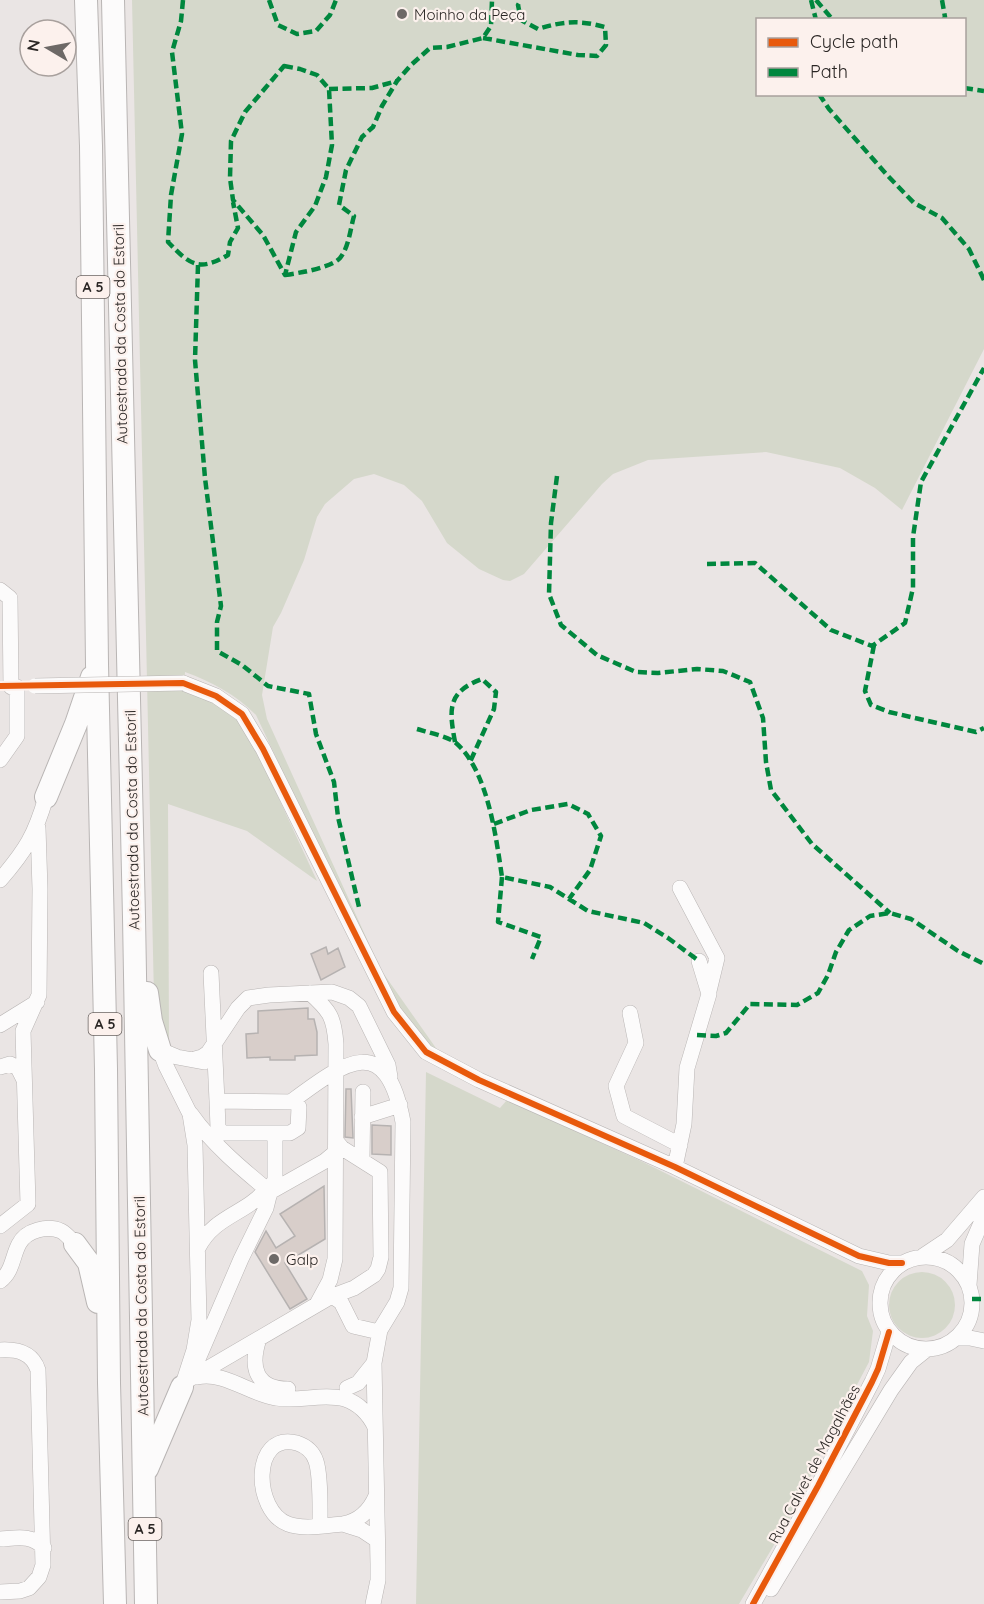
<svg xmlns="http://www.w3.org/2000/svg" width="984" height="1604" font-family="Quicksand,sans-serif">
  <rect width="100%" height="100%" fill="#eae5e4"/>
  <path fill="#d5d8cb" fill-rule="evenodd" d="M132 0H984V349L902 510 875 488 840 468 766 452 648 460 613 474 602 484 524 574 510 581 503 580 479 569 447 543 422 501 404 485 374 474 354 479 325 504 317 517 304 560 281 613 273 627 262 695 267 719 381 970 438 1051 414 1033 404 1021 345 904 256 715C235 694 212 682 185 672L184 691 218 704 239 722 255 747 317 881 247 831 168 804 169 1044 154 998ZM758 20H964V94H758Z
    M426 1072 500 1108 507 1100 641 1161 862 1271 869 1285 867 1316 873 1331 869 1362 822 1451 797 1506 739 1604H416Z
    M889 1305a33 33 0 1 1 66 0a33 33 0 1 1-66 0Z"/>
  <path fill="#d8ceca" stroke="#b6b2b1" stroke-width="1.5" d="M326 947 328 954 338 948 345 967 321 980 311 954Z
    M308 1008V1019H314L317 1032V1055L295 1056V1060H270V1057L247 1058 246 1034 258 1033V1011Z
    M346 1089H351L353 1138 345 1137Z
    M372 1125 391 1126V1155L372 1154Z
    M324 1186 325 1239 285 1263 307 1299 290 1309 255 1252 266 1231 276 1248 295 1236 280 1214Z"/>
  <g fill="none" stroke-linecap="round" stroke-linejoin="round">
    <defs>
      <path id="minor" d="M0 590 10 598 11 687
        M183 683 216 696 242 714 263 749 394 1012 426 1052 479 1080 675 1167 859 1256 889 1263H902
        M0 760 17 736V687
        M0 880C26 850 35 835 46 797
        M680 888 717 958 709 991
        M211 973 217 1101
        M310 993C330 1011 334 1017 336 1044L335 1259 330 1280 317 1304
        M630 1013 636 1043 616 1086 624 1116 680 1145
        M0 1025 37 1002
        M160 1050 166 1066 190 1114 195 1145 199 1320 194 1350 182 1387
        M160 1050 177 1057 204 1062
        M195 1059 202 1057 208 1053 238 1008 248 998 269 995 332 992 349 998 359 1006 388 1065 390 1077
        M0 1067 10 1064 18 1068 24 1080
        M217 1101 295 1102 299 1107 298 1128 290 1133H223L218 1128Z
        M292 1101C346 1061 386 1031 403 1122L401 1288 397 1302 380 1330 374 1363 378 1564V1580L373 1604
        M191 1114C212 1144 242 1169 270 1192L275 1179V1134
        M362 1117 400 1105
        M362 1159 363 1092
        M675 1167 684 1124 687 1068 709 994 699 961
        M0 1226 28 1204 23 1031 39 995 40 889 38 828
        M198 1248C215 1215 247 1214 266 1189
        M923 1256 947 1240 984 1197
        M880 1303a46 46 0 1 1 92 0a46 46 0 1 1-92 0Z
        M0 1281C13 1271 12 1257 19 1244 26 1230 48 1225 61 1231 67 1234 71 1240 75 1244
        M969 1285 972 1244 984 1216
        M332 1296 341 1302 353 1326 379 1332
        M956 1338H970L984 1341
        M259 1339C250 1366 255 1389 288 1389
        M0 1350C17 1349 32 1352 38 1370L43 1565 39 1577 29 1588 20 1591 0 1592
        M198 1359 241 1259 266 1208 270 1192 325 1161 337 1151
        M197 1377C225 1371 249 1394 276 1398 298 1402 323 1393 345 1399 358 1403 369 1414 375 1427
        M182 1387 188 1380 330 1297 354 1288 374 1275 378 1269 381 1257 380 1172 342 1148 337 1142
        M347 1388 358 1383 374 1363
        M343 1524 362 1530 377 1540
        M320 1525C320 1508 321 1476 316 1461 313 1452 306 1446 297 1443 251 1431 253 1511 288 1524 304 1530 327 1525 343 1524 360 1521 370 1510 376 1496
        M0 1539C17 1538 32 1534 44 1548
        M771 1589 891 1390 911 1362 926 1350
        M753 1604 818 1486 872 1382 878 1369 889 1332"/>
      <path id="highway" d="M86 0 91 146 97 664 106 1069 109 1383 115 1604
        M113 0 134 917 146 1604
        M46 797 76 724 92 677
        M147 993 151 1021 160 1050
        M75 1244 89 1263 98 1302
        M147 1469 182 1387"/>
    </defs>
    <use href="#minor" stroke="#b9b5b4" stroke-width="16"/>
    <use href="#highway" stroke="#b9b5b4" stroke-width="24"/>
    <use href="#minor" stroke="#fcfbfb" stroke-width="15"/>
    <use href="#highway" stroke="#fcfbfb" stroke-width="22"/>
    <defs>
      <path id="minor-bridge" d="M35 686 183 683"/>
    </defs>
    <use href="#minor-bridge" stroke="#b9b5b4" stroke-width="16" stroke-linecap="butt"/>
    <use href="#minor-bridge" stroke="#fcfbfb" stroke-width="15"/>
    <path stroke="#00873e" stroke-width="4.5" stroke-dasharray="9 4.5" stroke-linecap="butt" d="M183 0 181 21 172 52 182 134 171 195 168 242C190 265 199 272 228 255L230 242 238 228 233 202
      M269 0 278 25 297 34 316 31 330 15 336 0
      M811 0 816 20
      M816 0 833 20
      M942 0 945 17 943 20
      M483 38 578 55 597 56 606 45 605 27C579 20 564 21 538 29L521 20 518 5 521 0
      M284 66 300 69 317 75 329 89 332 145 326 177 315 206 296 232 285 275 263 235 233 200 230 178 231 141 245 112Z
      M964 88 984 91
      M329 89 372 88 397 81
      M819 94 829 109 888 176 914 203 942 218 969 249 984 280
      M198 265 195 360 205 478 221 606 217 622V651L242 665 268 686 309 694 316 734 334 782 338 817 359 907
      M285 275C299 273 331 268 340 258 349 247 350 230 354 216L339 205 346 170 362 137 373 127 382 106 397 81 411 65 430 48 447 47 483 38 491 26 492 0
      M557 476 551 523 549 594 561 625 597 655 636 672 658 673 697 669 723 671 750 682 763 718 766 762 771 790 812 844 890 913
      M707 564 755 563 831 630 872 646 905 623 913 588V537L921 482 984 368
      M874 645 865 691 871 705 889 712 976 732 984 728
      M417 729C427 732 449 737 456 743 488 771 496 837 502 877L550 887 588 911 644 923 668 938 699 961
      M455 742C449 709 447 692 482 679L496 692 494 709 470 762
      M494 824 531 810 568 804 588 814 601 836 590 870 569 899
      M502 877 498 922 541 937 532 959
      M697 1035 716 1036 726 1033 750 1004 797 1005 818 993 828 975 836 952 849 930 870 916 890 913 911 919 958 951 984 964
      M972 1299H984"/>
    <defs>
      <path id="cycleway" d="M0 686 183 683 216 696 242 714 263 749 394 1012 426 1052 479 1080 675 1167 859 1256 889 1263H902
        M753 1604 818 1486 872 1382 878 1369 889 1332"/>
    </defs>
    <use href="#cycleway" stroke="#fcf1ed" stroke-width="10"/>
    <use href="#cycleway" stroke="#e8590c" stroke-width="6"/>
  </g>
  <g fill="#6d6967" stroke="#fcf1ed" stroke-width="2">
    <circle cx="402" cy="14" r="6"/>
    <circle cx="274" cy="1259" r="6"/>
  </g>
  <g text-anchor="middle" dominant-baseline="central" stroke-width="4.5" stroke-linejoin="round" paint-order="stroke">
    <g fill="#fcf1ed" stroke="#696360" stroke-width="1.5">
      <rect x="76.5" y="276" width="33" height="22" rx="4.5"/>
      <rect x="88.5" y="1013" width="33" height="22" rx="4.5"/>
      <rect x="128.5" y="1518" width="33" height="22" rx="4.5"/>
    </g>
    <g font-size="14" font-weight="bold" fill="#2a2624">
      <text x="93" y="287">A 5</text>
      <text x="105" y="1024">A 5</text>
      <text x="145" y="1529">A 5</text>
    </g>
    <g font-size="15" fill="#2a2624" stroke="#fcf1ed" text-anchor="start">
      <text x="414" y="14">Moinho da Peça</text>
      <text x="286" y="1259">Galp</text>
    </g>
    <g font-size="15" fill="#2a2624" stroke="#fcf1ed">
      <text transform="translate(120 334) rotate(-91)">Autoestrada da Costa do Estoril</text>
      <text transform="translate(132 820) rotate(-91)">Autoestrada da Costa do Estoril</text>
      <text transform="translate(141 1306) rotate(-91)">Autoestrada da Costa do Estoril</text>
      <text transform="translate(814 1464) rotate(-62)">Rua Calvet de Magalhães</text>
    </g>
  </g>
  <rect x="756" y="18" width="210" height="78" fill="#fcf1ed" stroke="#a8a09d" stroke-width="1.5"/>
  <rect x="768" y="38" width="30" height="9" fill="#e8590c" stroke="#a8a09d" stroke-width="1.5"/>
  <text x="810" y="48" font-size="18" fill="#2a2624">Cycle path</text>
  <rect x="768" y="68" width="30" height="9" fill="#00873e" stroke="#a8a09d" stroke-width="1.5"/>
  <text x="810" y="78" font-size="18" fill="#2a2624">Path</text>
  <g transform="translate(48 48) rotate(280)"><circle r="28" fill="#fcf1ed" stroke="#a8a09d" stroke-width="1.5"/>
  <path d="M0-4.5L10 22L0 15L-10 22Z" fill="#6d6967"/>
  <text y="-9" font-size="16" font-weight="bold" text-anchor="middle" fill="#2a2624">N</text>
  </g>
</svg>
